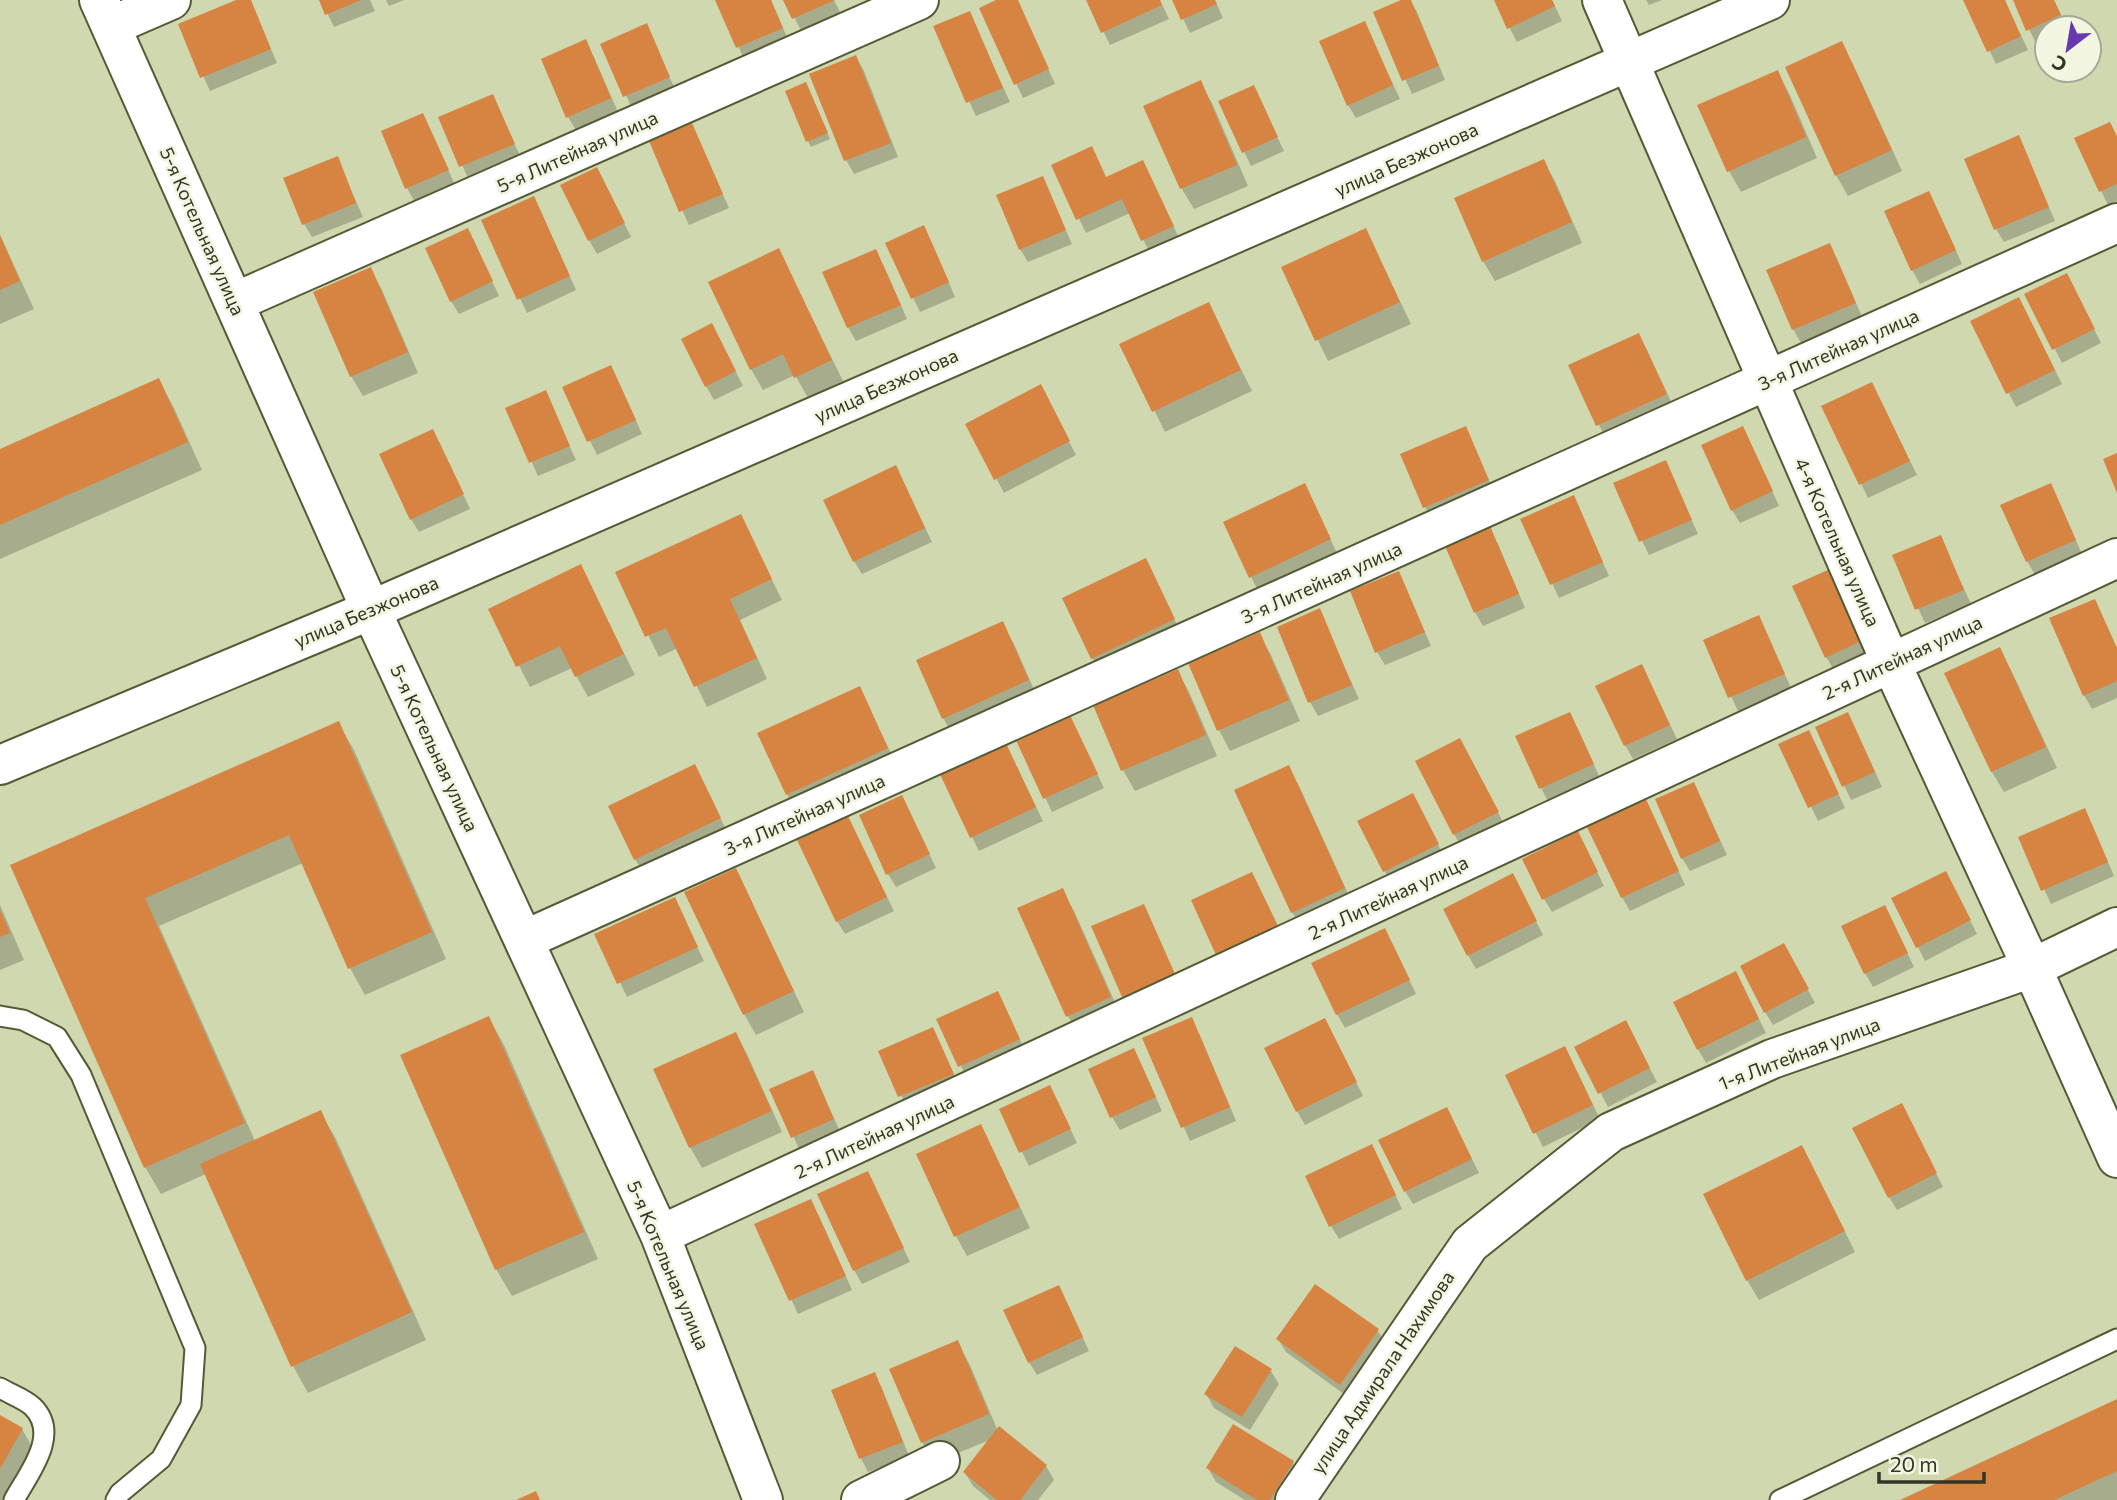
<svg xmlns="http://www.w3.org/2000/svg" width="2117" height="1500" font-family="Commissioner,sans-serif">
  <rect width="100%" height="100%" fill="#d0d8af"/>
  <path fill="#0003" d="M241 0H250L277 63 210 91 180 25Z
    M321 0H370L375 11 334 27Z
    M386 0H404L389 6Z
    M717 0H771L789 42 745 61Z
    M785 0H834L841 14 802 32Z
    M1001 0H1017L1055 84 1023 98 981 9Z
    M1088 0H1160L1169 19 1110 45Z
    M1174 0H1215L1223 18 1190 33Z
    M1406 0H1410L1417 12 1445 80 1412 94 1375 13Z
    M1495 0H1552L1562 21 1517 42Z
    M1646 0H1662L1649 5Z
    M1965 0H2004L2028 50 1996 64Z
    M2014 0H2054L2067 28H2047V38L2036 43Z
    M969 13 1010 102 976 116 935 27Z
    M1364 23 1400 99 1356 118 1348 105Z
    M646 26 676 91 633 110 602 45Z
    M1841 43 1853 64 1902 171 1848 196 1836 175Z
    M593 55 618 112 576 130 568 117Z
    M856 57 864 71 898 157 854 174 846 160Z
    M1777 72 1789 93 1817 158 1741 192 1729 171 1699 106Z
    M1200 83 1212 103 1248 186 1194 209 1182 189 1146 106Z
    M1253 87 1284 151 1251 166 1220 102Z
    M809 90 830 139 811 147 808 141Z
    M492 96 521 158 469 180 440 118Z
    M423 115 455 185 415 202 407 188Z
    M692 125 729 208 689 225 651 142Z
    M2117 137V201L2108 205 2076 139Z
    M2018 138 2055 221 2004 242 1996 229Z
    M337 158 363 217 312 237 304 224Z
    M1543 161 1555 181 1582 243 1495 281 1483 261Z
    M1143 162 1180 240 1150 253 1130 213 1086 233 1053 165 1106 178Z
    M1043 179 1072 244 1028 262 1020 249Z
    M604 183 631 237 597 254 589 240Z
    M1936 207 1962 264 1920 284 1912 270Z
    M541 212 576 290 527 313 483 221Z
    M1366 231 1411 324 1328 361 1283 268Z
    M0 235 34 309 0 324Z
    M931 241 955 297 920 312 888 244Z
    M475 244 499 296 459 314 451 301Z
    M779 251 843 381 808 398 795 375 763 390 751 369Z
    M1837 259 1862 317 1801 343 1793 329Z
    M883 264 907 319 856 341 848 327Z
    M370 269 382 290 418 373 363 396 351 376Z
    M2074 289 2101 343 2062 363 2027 295Z
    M1208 304 1252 391 1165 432 1122 345Z
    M2026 313 2062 384 2016 407 1972 322Z
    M719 339 743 386 714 400 706 386Z
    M1646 348 1674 408 1606 439 1570 366Z
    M159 380 174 408 202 470 0 559V451Z
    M618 381 642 434 597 455 564 388Z
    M1872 384 1917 475 1868 498 1824 407Z
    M545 393 576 460 538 476 508 409Z
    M1048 400 1076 455 1004 493 967 424Z
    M1465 428 1495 494 1433 520 1425 507Z
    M1743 428 1779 506 1740 523 1732 510Z
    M440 444 470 509 419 532 411 519Z
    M1665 462 1698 534 1649 555 1615 484Z
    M903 481 932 542 862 574 854 561Z
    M2051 485 2082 554 2035 575 2027 561Z
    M1304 486 1341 561 1262 598 1251 577Z
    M1573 497 1609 576 1559 598 1522 519Z
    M740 516 782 600 740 620 767 679 707 707 678 648 659 657 617 572Z
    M1940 537 1971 604 1925 623 1894 556Z
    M1497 542 1525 608 1483 626 1475 612Z
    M1146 560 1178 627 1104 678 1092 658Z
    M580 566 635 675 588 697 572 668 530 687 490 609Z
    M1829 571 1869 654 1834 670 1826 657Z
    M1399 573 1431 646 1385 665 1377 652Z
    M2095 601 2117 648V698L2092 709 2084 695Z
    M1319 611 1359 699 1318 716 1310 702Z
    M1759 617 1791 688 1738 711 1705 641Z
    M1002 623 1014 644 1039 701 955 738 943 718Z
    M1259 634 1271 655 1300 721 1230 751 1219 730Z
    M1999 649 2011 670 2057 768 2004 792 1992 772 1947 673Z
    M1642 666 1677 739 1633 759 1625 745Z
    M1177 671 1189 692 1217 756 1135 791 1123 770Z
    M859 689 899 769 799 815 787 794Z
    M338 723 354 750 446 959 365 995 350 968 303 863 159 926 255 1141 320 1112 336 1139 426 1340 308 1393 293 1366 206 1174 161 1194 145 1167 12 866Z
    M1577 727 1600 778 1548 802 1517 737Z
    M1817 728H1855L1882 787 1851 800Z
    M1076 729 1104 788 1052 812 1017 739Z
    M1781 745 1816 746 1845 808 1818 821Z
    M1468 754 1505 826 1462 848 1454 834Z
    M1011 755 1043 821 979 851 972 837Z
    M694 766 731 839 647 879 635 859Z
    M1288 767 1300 788 1355 909 1304 933 1292 912Z
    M1694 784 1727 855 1690 871 1682 858Z
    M1420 809 1445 858 1392 885 1359 822Z
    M909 811 936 868 896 887 888 874Z
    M1652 813 1685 885 1630 911 1622 897Z
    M848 818 894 911 845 934 837 921Z
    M2092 824 2114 876 2051 904 2020 838Z
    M1585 847 1604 886 1552 912 1544 899Z
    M735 870 804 1012 756 1035 744 1014Z
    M1259 887 1285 941 1226 968 1193 901Z
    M1953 887 1977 934 1925 961 1918 947Z
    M1520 889 1543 935 1476 969 1468 955Z
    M1062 890 1074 911 1122 1018 1079 1037 1068 1016Z
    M674 899 704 961 627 997 597 935Z
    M0 905 24 960 0 970Z
    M1143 906 1181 988 1131 1010 1123 996Z
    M1892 921 1914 967 1873 987 1865 973Z
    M1392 944 1416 994 1345 1028 1337 1014Z
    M1791 959 1815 1003 1773 1025 1765 1012Z
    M1743 987 1766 1033 1706 1063 1698 1049Z
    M1005 1007 1026 1053 968 1080 938 1019Z
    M489 1018 504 1045 598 1259 512 1296 496 1269Z
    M933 1029 960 1088 908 1110 881 1051Z
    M1199 1033 1236 1121 1190 1141 1144 1039Z
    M736 1034 747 1054 782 1132 702 1168 690 1147Z
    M1332 1034 1363 1096 1305 1125 1297 1111Z
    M1633 1036 1657 1082 1608 1107 1577 1047Z
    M1572 1062 1600 1119 1543 1147 1507 1076Z
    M1141 1064 1162 1111 1120 1130 1112 1117Z
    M812 1072 841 1133 800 1151 772 1090Z
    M1057 1101 1077 1143 1029 1166 1001 1110Z
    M1909 1119 1943 1187 1897 1210 1889 1197Z
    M1454 1123 1479 1173 1413 1204 1405 1191Z
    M981 1126 1030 1228 967 1256 956 1236Z
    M1379 1160 1402 1209 1339 1239 1331 1226Z
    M1813 1168 1855 1252 1759 1300 1747 1280Z
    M867 1173 910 1262 862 1284 854 1270Z
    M818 1214 852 1290 798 1314 756 1225Z
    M1066 1301 1089 1351 1037 1375 1029 1362Z
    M1378 1331 1386 1344 1348 1397 1286 1352 1278 1339Z
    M957 1343 969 1363 998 1431 1046 1466 1054 1480 1038 1500H990L973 1486 965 1473 992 1439 934 1463 922 1442Z
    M1271 1371 1279 1384 1250 1430 1214 1408 1206 1394Z
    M874 1374 882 1388 909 1456 868 1472 861 1458Z
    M2117 1401V1500H1904Z
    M0 1417 22 1429 38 1457 13 1500H0Z
    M1293 1463 1301 1476 1286 1500H1245L1216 1482 1208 1468Z"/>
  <path fill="#d78442" d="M236 0H251L271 49 200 78 178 24Z
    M319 0H361L325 15Z
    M715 0H771L783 28 736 48Z
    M783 0H835L792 19Z
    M996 0H1018L1049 69 1014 85 979 8Z
    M1086 0H1160L1162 5 1101 33Z
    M1172 0H1215L1217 4 1181 20Z
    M1401 0H1411L1439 66 1402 81 1373 12Z
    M1494 0H1552L1555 6 1507 29Z
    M1963 0H2005L2021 36 1987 52Z
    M2013 0H2054L2061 15 2026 31Z
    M970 11 1003 88 966 103 933 26Z
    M1365 21 1393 85 1347 106 1319 41Z
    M647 23 670 77 623 97 600 44Z
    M586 39 611 98 566 118 541 59Z
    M1842 41 1892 150 1835 176 1785 67Z
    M856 55 891 143 844 161 809 74Z
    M1778 70 1806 137 1727 172 1697 105Z
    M1201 80 1237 165 1180 189 1143 106Z
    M806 82 828 133 806 142 785 91Z
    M1254 85 1278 137 1242 153 1218 101Z
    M493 94 515 144 459 167 438 117Z
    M423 113 449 170 405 189 381 131Z
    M2110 122 2117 136V184L2099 192 2074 138Z
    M692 123 723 194 679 212 649 141Z
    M2019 135 2049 207 1994 230 1964 159Z
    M1092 146 1106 177 1143 160 1174 226 1141 241 1122 199 1076 220 1051 165Z
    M338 156 356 203 302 225 283 178Z
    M1544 159 1572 222 1482 262 1454 198Z
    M597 167 625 223 588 241 560 185Z
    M1043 176 1066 230 1019 250 996 195Z
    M1929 191 1956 250 1911 271 1884 211Z
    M534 196 570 276 517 300 481 220Z
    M924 225 949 282 911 299 885 243Z
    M468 228 493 281 450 302 425 248Z
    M1366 228 1400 302 1315 341 1281 267Z
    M0 235 20 281 0 290Z
    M1830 243 1856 303 1792 330 1766 270Z
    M779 248 832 360 794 378 783 354 750 370 708 282Z
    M876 249 901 305 847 328 822 272Z
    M371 267 408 352 350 377 313 292Z
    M2067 273 2095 329 2052 350 2024 294Z
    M2019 297 2055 370 2006 394 1970 321Z
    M1209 302 1241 370 1152 412 1119 344Z
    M712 323 736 371 705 387 681 339Z
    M1639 333 1667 394 1596 426 1568 365Z
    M611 365 636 420 587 442 562 387Z
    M159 378 188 442 0 525V449Z
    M1872 382 1910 461 1859 485 1821 406Z
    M1041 384 1070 441 994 480 965 424Z
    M546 390 570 446 529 463 505 408Z
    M1466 426 1489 480 1423 508 1400 454Z
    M1743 426 1773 491 1731 511 1701 445Z
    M433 429 464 494 410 520 379 454Z
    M2117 453V493L2103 459Z
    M1666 460 1692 520 1639 542 1613 483Z
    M896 465 925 528 853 562 823 500Z
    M1305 483 1331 539 1249 578 1223 522Z
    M2051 483 2076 540 2026 562 2000 505Z
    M1574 495 1603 562 1550 585 1520 519Z
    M741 514 772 579 730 599 757 658 694 687 666 628 645 637 615 572Z
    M1490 526 1519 594 1474 613 1445 546Z
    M1941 535 1964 590 1915 610 1892 555Z
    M1146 558 1175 619 1091 659 1062 598Z
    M581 564 624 654 575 677 560 646 516 667 488 609Z
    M1830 569 1863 640 1825 658 1792 586Z
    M1399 571 1425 632 1375 653 1350 591Z
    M2095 599 2117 648V681L2083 696 2049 618Z
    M1320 608 1352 685 1308 703 1277 627Z
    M1759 615 1785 674 1728 698 1703 640Z
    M1003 621 1029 680 942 719 916 660Z
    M1260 632 1289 700 1217 731 1188 663Z
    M2000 647 2046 747 1991 772 1944 673Z
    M1642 664 1670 725 1624 746 1595 686Z
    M1178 669 1206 735 1121 771 1093 705Z
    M860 686 888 748 786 795 757 733Z
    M1570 712 1594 764 1539 789 1515 736Z
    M1848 712 1875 772 1842 787 1815 727Z
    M1069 713 1098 774 1043 799 1015 738Z
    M339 721 432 932 348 969 289 835 145 898 245 1123 144 1168 10 865Z
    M1809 730 1839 794 1808 808 1778 744Z
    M1460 738 1499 812 1453 835 1415 761Z
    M1004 739 1036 807 970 838 938 770Z
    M695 764 721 818 634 860 608 806Z
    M1289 765 1345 888 1291 913 1234 790Z
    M1694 782 1720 841 1681 859 1655 799Z
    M1413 793 1439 844 1383 872 1357 821Z
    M902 795 930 854 886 875 859 815Z
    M1645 797 1679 871 1621 898 1586 825Z
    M2085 808 2108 862 2041 891 2018 837Z
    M848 816 887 897 836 922 797 840Z
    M1578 831 1598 872 1542 900 1522 859Z
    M736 868 794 991 743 1015 684 892Z
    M1946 871 1971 920 1916 948 1891 898Z
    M1252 872 1278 926 1216 955 1191 900Z
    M1513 873 1537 921 1467 956 1443 909Z
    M1063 888 1111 997 1066 1017 1017 908Z
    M675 897 698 947 617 984 594 934Z
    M1144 904 1175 974 1122 997 1091 926Z
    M1885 905 1908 953 1864 974 1841 926Z
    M0 910 10 933 0 937Z
    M1385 928 1410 980 1336 1015 1311 963Z
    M1784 943 1809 989 1764 1013 1740 966Z
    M1736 971 1759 1019 1697 1050 1673 1002Z
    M998 991 1020 1039 958 1067 936 1019Z
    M489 1016 584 1232 495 1270 400 1055Z
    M1192 1017 1230 1107 1181 1128 1142 1038Z
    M1325 1018 1357 1082 1296 1112 1264 1048Z
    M1626 1020 1650 1068 1598 1094 1574 1047Z
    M933 1027 954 1074 898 1097 878 1051Z
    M736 1032 772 1111 689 1148 653 1069Z
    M1565 1046 1593 1105 1533 1134 1505 1075Z
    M1134 1048 1156 1097 1110 1118 1088 1069Z
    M813 1070 834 1119 791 1138 769 1089Z
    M1050 1085 1071 1129 1019 1153 999 1109Z
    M1902 1103 1937 1173 1888 1198 1852 1128Z
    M1447 1107 1472 1159 1404 1192 1378 1140Z
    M321 1110 412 1312 291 1367 200 1164Z
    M981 1124 1020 1207 954 1237 916 1154Z
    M1372 1144 1396 1195 1329 1227 1305 1176Z
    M1802 1145 1845 1231 1746 1281 1703 1194Z
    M868 1171 904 1248 853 1271 817 1194Z
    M811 1199 846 1276 789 1301 754 1224Z
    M1315 1284 1379 1329 1340 1385 1276 1339Z
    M1059 1285 1083 1337 1028 1363 1003 1310Z
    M958 1340 989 1414 921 1443 889 1369Z
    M1235 1346 1272 1369 1242 1417 1204 1394Z
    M875 1372 903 1442 859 1459 831 1390Z
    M2117 1399V1471L2054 1500H1900Z
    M0 1415 23 1428 0 1469Z
    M1233 1424 1294 1461 1270 1500H1257L1206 1468Z
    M999 1426 1047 1465 1020 1500H997L963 1472Z
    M536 1491 540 1500H516Z"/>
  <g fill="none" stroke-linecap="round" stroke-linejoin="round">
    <defs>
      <path id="service" d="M0 1016 23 1020 57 1037 81 1075 195 1348 191 1405 161 1459 120 1493 116 1500
        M0 1388C10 1394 25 1399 33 1407 61 1435 28 1474 14 1500
        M1780 1500 2117 1339"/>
      <path id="minor" d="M99 0 371 610 660 1235 763 1500
        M1602 0 1891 663 2032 968 2117 1158
        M111 26 171 0
        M235 302 919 0
        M524 940 2117 223
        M660 1235 2117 558
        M861 1500 940 1461
        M1295 1500 1470 1244 1611 1132 1772 1059 2032 968 2117 927"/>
      <path id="tertiary" d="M0 765 371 610 1770 0"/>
    </defs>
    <use href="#service" stroke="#545a36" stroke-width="23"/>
    <use href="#minor" stroke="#545a36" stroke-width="42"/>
    <use href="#tertiary" stroke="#545a36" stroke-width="42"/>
    <use href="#service" stroke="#fff" stroke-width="19"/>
    <use href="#minor" stroke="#fff" stroke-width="38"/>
    <use href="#tertiary" stroke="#fff" stroke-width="38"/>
  </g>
  <g text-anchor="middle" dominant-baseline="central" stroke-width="5" stroke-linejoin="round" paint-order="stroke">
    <g font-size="19" fill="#333626" stroke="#f2f6e1">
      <text transform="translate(577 151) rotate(-24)">5-я Литейная улица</text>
      <text transform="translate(1406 159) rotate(-24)">улица Безжонова</text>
      <text transform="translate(203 231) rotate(66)">5-я Котельная улица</text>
      <text transform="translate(1838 349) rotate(-24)">3-я Литейная улица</text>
      <text transform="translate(886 385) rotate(-24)">улица Безжонова</text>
      <text transform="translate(1838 542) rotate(66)">4-я Котельная улица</text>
      <text transform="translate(1321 582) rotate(-24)">3-я Литейная улица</text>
      <text transform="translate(366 611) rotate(-23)">улица Безжонова</text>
      <text transform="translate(1902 657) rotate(-25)">2-я Литейная улица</text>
      <text transform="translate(435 748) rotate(65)">5-я Котельная улица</text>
      <text transform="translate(804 814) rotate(-24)">3-я Литейная улица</text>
      <text transform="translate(1388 897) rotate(-25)">2-я Литейная улица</text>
      <text transform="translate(1799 1053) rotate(-21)">1-я Литейная улица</text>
      <text transform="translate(874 1136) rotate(-25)">2-я Литейная улица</text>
      <text transform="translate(669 1265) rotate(67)">5-я Котельная улица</text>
      <text transform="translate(1382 1372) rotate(-56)">улица Адмирала Нахимова</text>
    </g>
  </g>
  <g transform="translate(2068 49) rotate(211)"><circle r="33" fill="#f2f6e1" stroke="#a6a996" stroke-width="2"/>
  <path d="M0-5L12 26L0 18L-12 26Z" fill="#6738b0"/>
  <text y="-10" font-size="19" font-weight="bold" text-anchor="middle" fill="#333626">С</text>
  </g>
  <path d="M1879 1472v10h105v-10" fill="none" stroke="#333626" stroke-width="3.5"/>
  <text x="1890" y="1472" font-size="21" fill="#333626" stroke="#f2f6e1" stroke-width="5" paint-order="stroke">20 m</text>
</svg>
